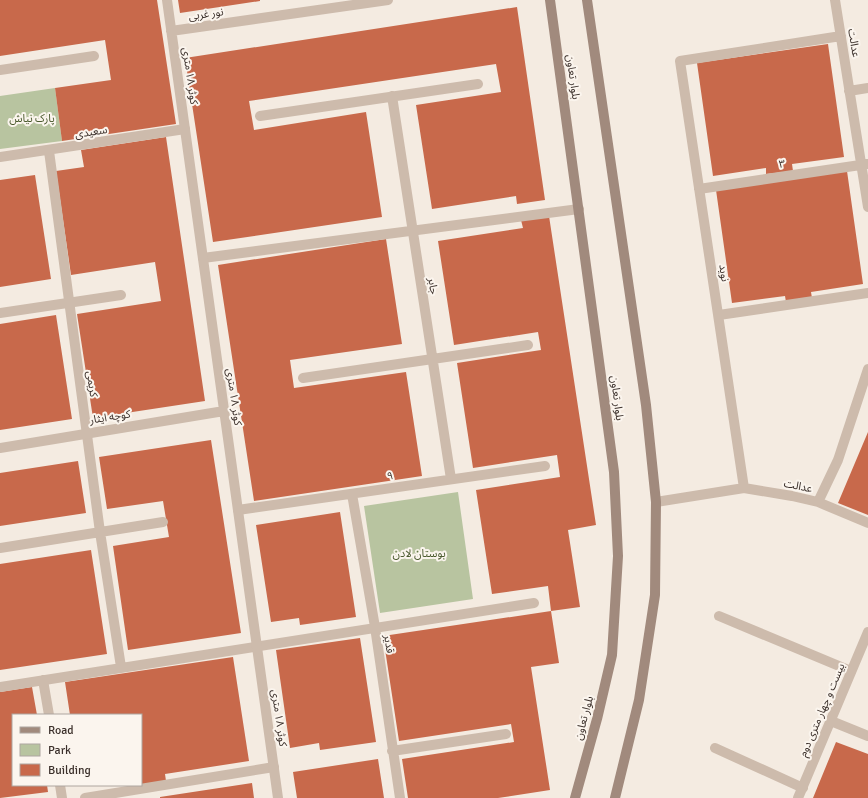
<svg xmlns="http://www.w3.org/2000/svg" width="868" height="798" font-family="Signika,'Noto Sans Arabic',sans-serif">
  <rect width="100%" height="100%" fill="#f4ebe1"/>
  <path fill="#b8c4a0" d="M55 88 62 141 0 149V96Z
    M458 492 473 599 380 613 364 506Z"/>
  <path fill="#c8694b" d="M0 0H157L176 124 62 141 55 88 111 80 105 40 0 56Z
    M178 0H260V1L180 13Z
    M517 7 545 200 517 204 516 196 432 209 416 105 501 92 496 64 249 101 254 130 366 112 382 217 213 242 185 58Z
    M828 44 844 157 792 164 793 171 766 174V168L713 176 697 63Z
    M166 137 205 401 93 418 77 314 161 301 155 262 71 275 56 171 84 167 81 150Z
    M847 171 863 284 811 292 812 298 786 302 785 296 732 303 716 190Z
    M35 175 51 279 0 287V180Z
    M549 216 596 525 568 530 580 607 551 611 548 586 492 594 476 490 560 477 557 455 473 468 457 363 541 350 538 332 454 345 438 241 523 228 521 220Z
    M386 239 402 344 290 360 294 388 406 372 422 476 254 501 218 265Z
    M56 315 72 419 0 430V324Z
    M868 432V515L838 503Z
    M211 440 241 633 128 650 113 546 169 537 163 501 107 509 99 457Z
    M78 461 86 513 0 526V473Z
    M340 512 356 617 300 625 299 618 271 622 256 525Z
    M91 550 107 654 0 670V564Z
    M551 611 559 663 531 667 550 790 498 798H408L402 759 514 742 511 724 399 741 383 636Z
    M360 638 376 742 320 750 319 743 290 748 276 650Z
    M233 657 249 761 165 774 166 781 141 785V715H70L65 682Z
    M32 687 37 715H13V785H47L48 792 0 798V692Z
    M836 742 868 754V798H813Z
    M378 759 384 798H297L293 772Z
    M252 783 254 798H160V797Z"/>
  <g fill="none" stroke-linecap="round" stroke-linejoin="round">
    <path stroke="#cdbbac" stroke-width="10" d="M835 0 868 207
      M0 70 94 56
      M849 91 868 88
      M392 96 451 479
      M260 116 478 84
      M49 151 100 532 121 667
      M0 157 185 129
      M699 189 867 164
      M203 258 579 209
      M0 313 121 295
      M719 315 868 293
      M303 378 528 345
      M744 488 680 61 841 36
      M352 494 375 627 400 798
      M656 502 744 488 792 496 818 502 838 460 868 369
      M818 502 868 523
      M238 510 545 466
      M0 548 163 522
      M719 616 851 671
      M43 680 49 715
      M0 687 534 603
      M831 721 868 736
      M715 748 803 788
      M392 751 506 734
      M60 785 62 798
      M85 798 274 767"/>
    <path stroke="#cdbbac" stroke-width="10" d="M167 0 278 798
      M171 31 388 0
      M0 448 224 411
      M798 798 868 632"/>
    <path stroke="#a18a7d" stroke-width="10" d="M550 0 614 472 618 556 612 655 597 719 575 798
      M587 0 646 405 656 502 655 595 639 700 615 798"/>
  </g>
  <g text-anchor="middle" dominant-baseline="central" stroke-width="4" stroke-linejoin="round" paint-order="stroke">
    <g font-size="11" fill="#3b302b" stroke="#fbf5ee">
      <text transform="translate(206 14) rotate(-8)">نور غربی</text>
      <text transform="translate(854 43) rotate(81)">عدالت</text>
      <text transform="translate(190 76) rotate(82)">کوثر ۱۸ متری</text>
      <text transform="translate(573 77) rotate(82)">بلوار تعاون</text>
      <text transform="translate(91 132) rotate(-9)">سعیدی</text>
      <text transform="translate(782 164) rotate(-9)">۳</text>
      <text transform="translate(724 273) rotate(81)">نوید</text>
      <text transform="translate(433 286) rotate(81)">جابر</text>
      <text transform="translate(92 384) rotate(82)">کریمی</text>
      <text transform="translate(234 397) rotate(82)">کوثر ۱۸ متری</text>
      <text transform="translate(617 398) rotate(83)">بلوار تعاون</text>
      <text transform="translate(110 417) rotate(-9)">کوچه ایثار</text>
      <text transform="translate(390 476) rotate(-9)">۹</text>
      <text transform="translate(798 486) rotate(12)">عدالت</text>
      <text transform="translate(389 644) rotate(82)">قدیر</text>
      <text transform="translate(822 710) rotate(-67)">بیست و چهار متری دوم</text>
      <text transform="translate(279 718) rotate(82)">کوثر ۱۸ متری</text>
      <text transform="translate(584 718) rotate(-75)">بلوار تعاون</text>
    </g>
    <g font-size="11" fill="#4a5a2e" stroke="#fbf5ee">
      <text x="32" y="118">پارک نیاش</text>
      <text x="419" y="553">بوستان لادن</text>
    </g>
  </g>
  <rect x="12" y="714" width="130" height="72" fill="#fbf5ee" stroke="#aea6a0"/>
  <rect x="20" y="727" width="20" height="6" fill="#a18a7d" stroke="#aea6a0"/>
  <text x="48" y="734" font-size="12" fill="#3b302b">Road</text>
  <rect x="20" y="744" width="20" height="12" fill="#b8c4a0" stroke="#aea6a0"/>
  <text x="48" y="754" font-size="12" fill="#3b302b">Park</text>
  <rect x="20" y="764" width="20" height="12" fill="#c8694b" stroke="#aea6a0"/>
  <text x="48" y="774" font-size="12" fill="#3b302b">Building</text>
</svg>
